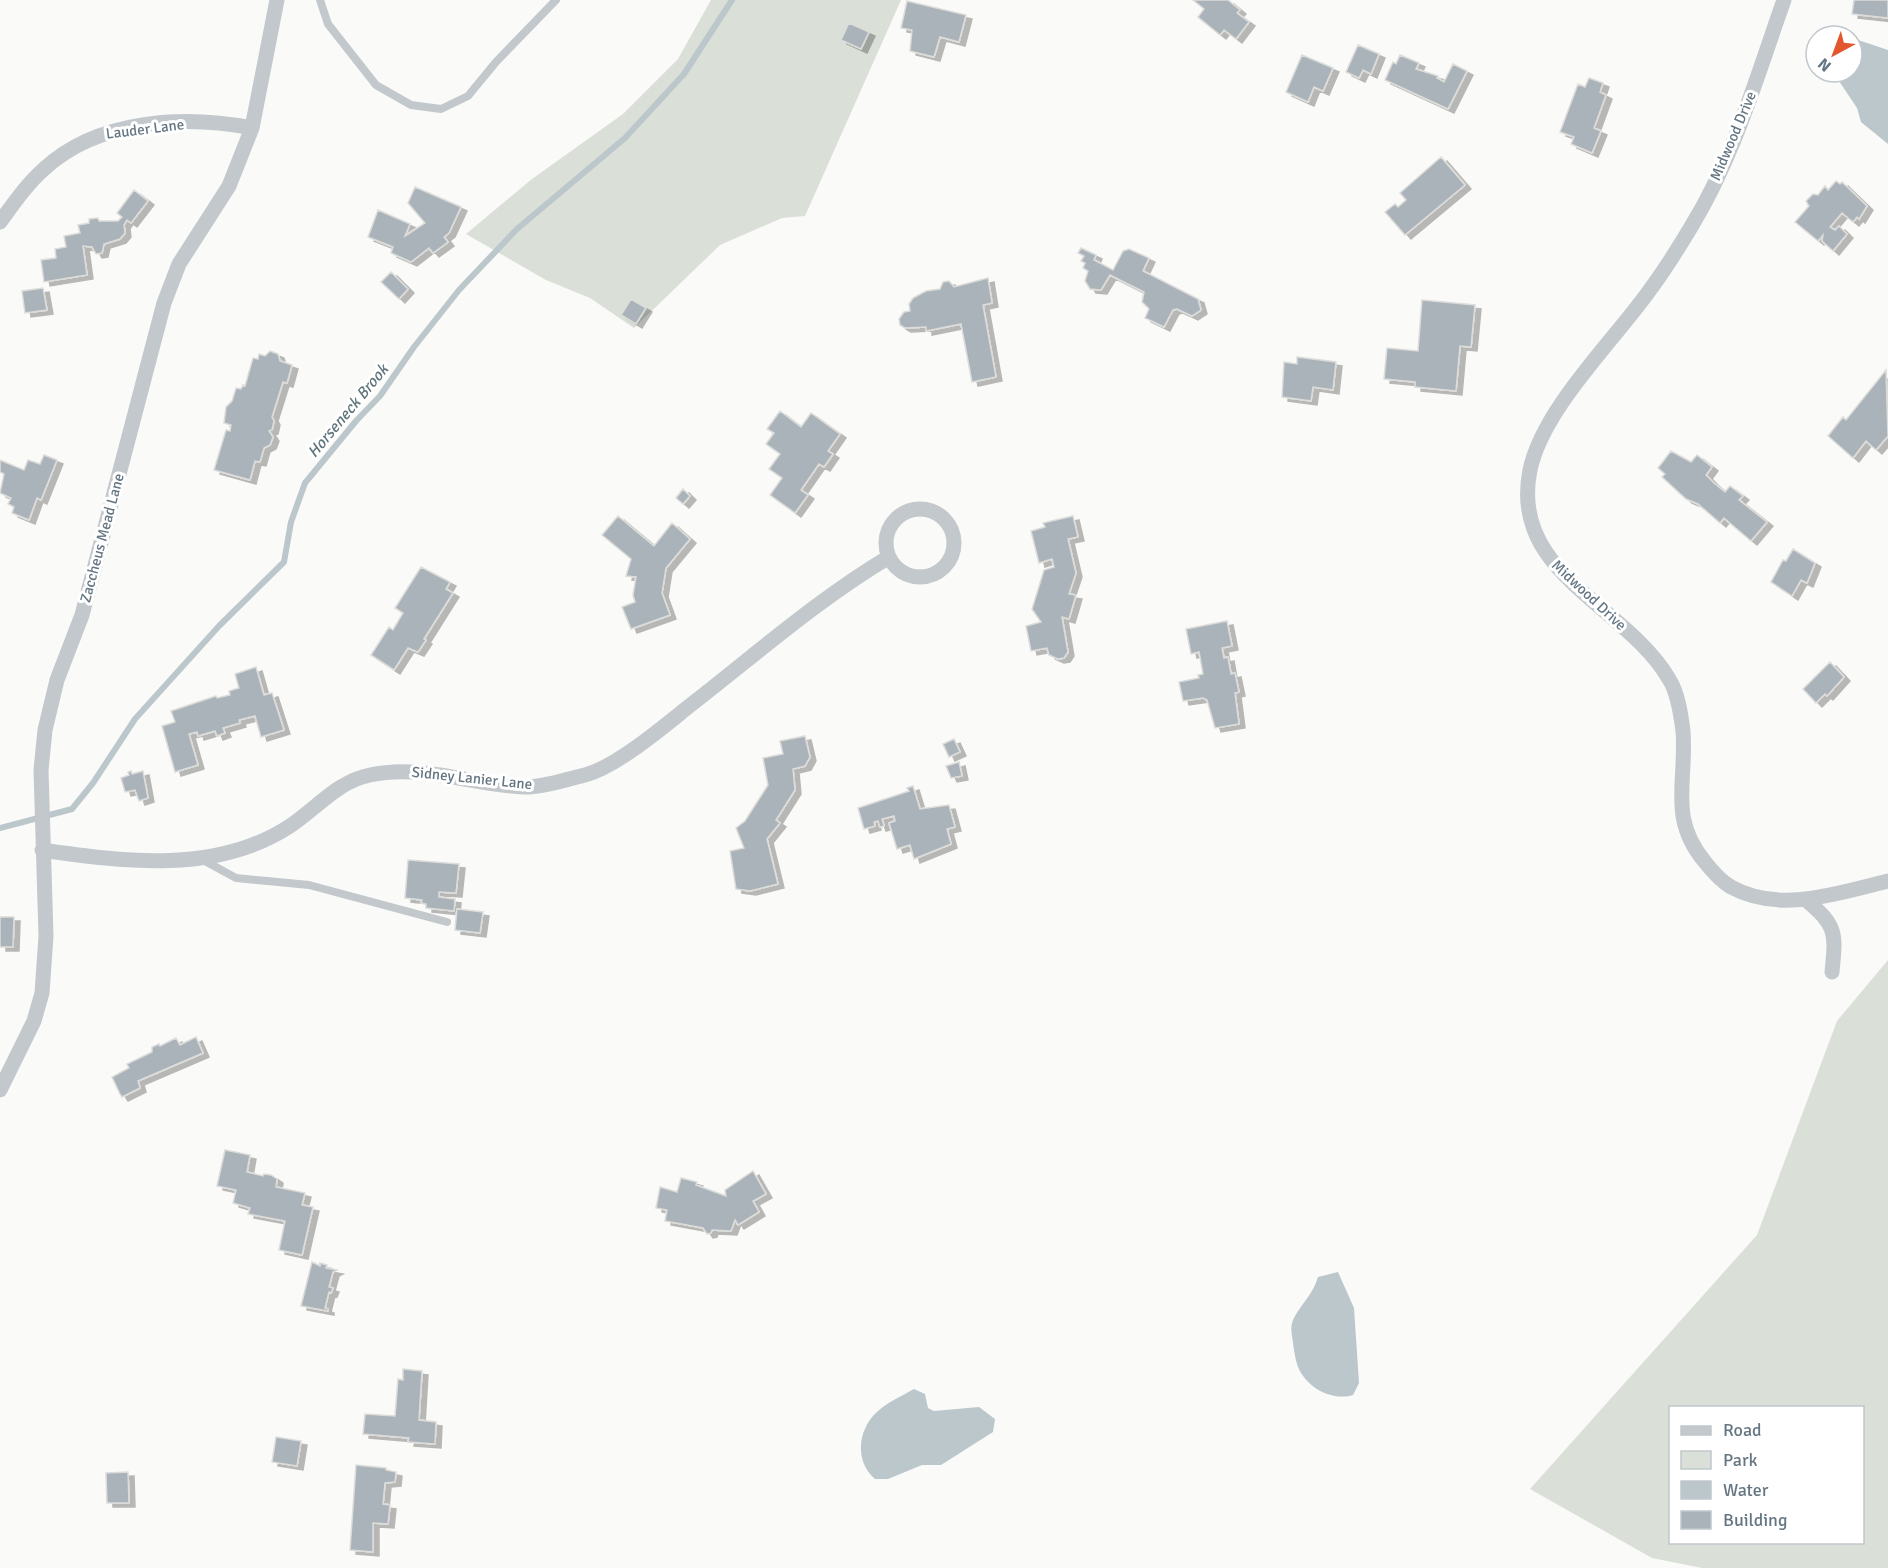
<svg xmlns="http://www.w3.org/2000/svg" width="1888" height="1568" font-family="Signika,sans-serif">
  <defs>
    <filter id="shadow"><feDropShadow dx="6" dy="4" stdDeviation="0" flood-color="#0004"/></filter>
  </defs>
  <rect width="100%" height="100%" fill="#fafaf8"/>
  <path fill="#dadfd7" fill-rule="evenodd" d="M711 0H901L805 216 782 218 720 245 634 328 590 298 546 280 466 234 532 179 623 114 678 59Z
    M1888 960V1568H1702L1652 1558 1530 1489 1757 1235 1837 1021ZM1670 1408H1862V1542H1670Z"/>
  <path fill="#bbc7cb" d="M1852 38 1888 50V144L1861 122 1857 108 1833 72H1852Z
    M1338 1272 1354 1308 1359 1383 1353 1395C1341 1399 1324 1395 1314 1387 1297 1373 1296 1363 1293 1343 1292 1333 1289 1326 1295 1316 1303 1302 1313 1294 1318 1277Z
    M914 1389 925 1394 928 1408 934 1411 979 1407 995 1419 993 1432 941 1465H922L888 1479H875C854 1461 858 1429 877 1412 887 1402 902 1396 914 1389Z"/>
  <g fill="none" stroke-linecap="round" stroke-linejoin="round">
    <path stroke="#bbc7cb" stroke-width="6" d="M0 828 72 809 93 783 135 719 219 626 284 562 291 522 305 483 356 421 380 396 414 347 459 290 517 229 625 138 684 74 732 0"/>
  </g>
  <path fill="#aab3b9" stroke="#dcdcda" stroke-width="1.5" filter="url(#shadow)" d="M1193 0H1228L1240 10 1237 13 1249 22 1236 39 1224 30 1220 35 1198 17 1204 9Z
    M1854 0H1888V18L1852 14Z
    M907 1 966 15 959 42 940 37 934 57 910 51 912 30 901 28Z
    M849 23 869 32 861 49 841 40Z
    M1358 45 1379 54 1371 74 1363 70 1359 78 1346 72Z
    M1302 55 1333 68 1323 91 1314 87 1308 102 1286 92Z
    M1400 55 1419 63 1416 69 1438 76 1437 78 1444 82 1453 64 1467 71 1448 109 1385 80 1393 62 1396 64Z
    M1589 78 1603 83 1600 92 1606 95 1594 128 1601 131 1592 153 1571 144 1574 137 1560 132 1578 84 1585 87Z
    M1441 157 1465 185 1405 235 1385 212 1395 204 1398 207 1406 200 1400 193Z
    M1836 181 1840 184 1842 182 1867 206 1859 219 1857 217 1853 222 1842 213 1830 227 1835 230 1839 226 1847 234 1833 251 1822 241 1823 235 1818 241 1795 222 1809 206 1806 201 1813 194 1818 195 1825 186 1828 190Z
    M415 187 461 207 449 233 444 237 448 242 433 253 429 248 411 262 391 253 393 247 368 237 378 210 410 224 405 236 425 223 408 203Z
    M134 190 148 201 131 223 127 220 124 225 125 233 120 239 104 244 102 253 96 254 92 247 83 246 87 275 44 282 41 260 56 258 55 249 66 247 64 236 80 233 78 225 89 223V219L98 218 99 221H118L122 217 117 213Z
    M1081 248 1096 255 1094 260 1113 270 1123 251 1129 249 1149 258 1143 271 1198 299 1201 310 1192 316 1177 309 1173 310 1164 327 1145 318 1149 309 1142 302 1144 292 1110 275 1101 290 1090 289 1085 281 1088 271 1083 268 1085 263 1081 261 1084 256 1078 253Z
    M391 272 408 289 399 299 381 282Z
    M988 278 992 303 983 305 996 377 972 382 961 324 926 331V327L905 328 900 325 899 319 904 312 910 311 909 304 913 298 926 291 940 289 943 282 949 281 954 287Z
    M43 288 47 310 25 313 22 291Z
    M631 299 646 308 636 324 621 315Z
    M1422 300 1475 305 1471 347 1460 346 1456 391 1415 387V382L1384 379 1387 348 1418 351Z
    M270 351 278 354 280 361 292 365 287 383 283 382 272 417 274 421 272 430 269 431 273 437 270 445 264 448 260 462 255 461 250 480 214 470 226 430 230 431 231 425 224 423 226 407 232 401 236 388 241 389 243 385 245 386 253 358 258 359 259 354 265 356Z
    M1297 357 1336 362 1333 390 1313 387 1311 401 1282 397 1284 362 1297 364Z
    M1886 370 1888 436 1876 450 1866 441 1853 458 1828 436 1843 417 1846 420Z
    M780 411 801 427 811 413 840 434 828 451 833 454 824 467 819 464 801 490 808 495 795 513 770 495 782 478 769 469 780 454 766 444 774 433 767 429Z
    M1671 451 1691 462 1697 455 1712 467 1706 475 1714 483 1725 492 1730 486 1743 496 1739 500 1767 522 1751 541 1724 518 1720 523 1698 504 1686 499 1662 477 1665 474 1658 468Z
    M44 455 57 460 41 500 37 498 29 520 12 513 14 507 8 504 11 498 0 493 4 474 0 472V460L24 470 28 460 40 464Z
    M683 489 690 496 683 504 676 498Z
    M618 516 654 546 672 523 690 539 666 568 662 593 670 615 631 629 622 607 635 602 633 595 636 577 626 576 631 559 602 535Z
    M1073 516 1078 537 1068 539 1076 573 1069 594 1076 595 1069 619 1062 617 1068 652 1064 658 1058 659 1049 655 1047 648 1031 651 1026 626 1041 622 1032 609 1044 570 1054 567 1052 559 1039 563 1031 531 1045 527 1043 523Z
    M1793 549 1815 563 1807 583 1801 580 1792 596 1771 582 1783 560 1786 561Z
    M421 567 450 582 446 589 453 593 424 639 426 640 418 652 408 648 394 670 371 655 389 627 393 630 403 613 395 608Z
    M1227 621 1232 646 1222 648 1224 658 1228 657 1231 674 1235 673 1239 692 1235 693 1239 724 1215 728 1207 700 1203 698 1183 701 1179 682 1199 678 1198 675 1203 674 1199 652 1191 654 1186 629Z
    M1830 662 1844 677 1827 696 1825 694 1816 703 1803 689Z
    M256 667 264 695 272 693 284 730 261 737 255 716 239 720 240 723 223 728 225 733 217 736 215 731 198 736 197 732 189 734 198 765 175 772 162 726 175 722 171 711 216 696 217 698 230 695 229 691 239 688 235 674Z
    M805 736 810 757 805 766 793 769 795 790 776 820 780 823 767 839 778 884 750 891 736 889 730 851 744 848 736 828 745 821 768 785 763 758 783 754 780 741Z
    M954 739 960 752 949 757 943 744Z
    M959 762 962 776 951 778 946 766Z
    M131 771 132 774 143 771 148 798 139 801 135 790 125 792 121 778 129 775 128 772Z
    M913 786 920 809 949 805 955 827 947 829 951 844 914 859 910 845 897 849 889 823 895 821 894 816 882 819 884 826 880 827 878 821 874 822 875 826 864 829 858 808 909 791 907 788Z
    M408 860 459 864 456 893 439 892V897L455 899 454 911 426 908V904L421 903 422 900 405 898Z
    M457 909 483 912 480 933 455 930Z
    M0 917H14L13 947H0Z
    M196 1037 203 1053 138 1081 140 1088 122 1097 120 1094 112 1077 129 1068 127 1064 152 1052V1047L159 1044 160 1046 176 1038 180 1045Z
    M225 1150 250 1155 247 1172 263 1176 264 1174 271 1175 277 1179 276 1187 305 1193 302 1205 313 1207 302 1255 279 1250 285 1221 248 1214 250 1208 233 1203 236 1190 217 1186Z
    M753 1171 766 1194 753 1201 759 1212 738 1225 735 1220 731 1231 712 1230 711 1233 707 1234 703 1228 665 1221 667 1210 656 1208 660 1187 677 1192 681 1178 697 1182 696 1185 726 1196 725 1190Z
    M312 1262 320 1266V1263L327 1265 326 1268 337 1270 333 1272 329 1287 333 1288 331 1293 329 1292 325 1308 328 1309V1311L301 1306Z
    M403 1369 422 1371 419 1420 436 1422 435 1444 408 1442 409 1438 363 1434 365 1414 395 1416 398 1379 403 1380Z
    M276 1437 301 1441 297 1466 272 1462Z
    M356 1465 386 1468V1470L396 1472 395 1482 385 1483 383 1504 390 1505 388 1524 373 1523V1552L350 1550Z
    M128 1472 129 1503H107L106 1473Z"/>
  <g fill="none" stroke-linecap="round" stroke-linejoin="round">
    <path stroke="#c3c8cc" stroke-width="8" d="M320 0 328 24 376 85 411 105 441 109 468 96 496 62 556 0
      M203 860 236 878 309 885 447 922"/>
    <path stroke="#c3c8cc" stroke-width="15" d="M1784 0C1757 76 1734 157 1691 227 1679 247 1666 268 1652 287 1615 340 1543 408 1530 470 1509 574 1626 605 1669 679 1678 693 1681 715 1683 731 1687 782 1668 818 1705 862 1712 871 1721 881 1731 887 1780 914 1837 893 1888 881
      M0 222C14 203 27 184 44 169 98 119 184 115 252 128
      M886 543a34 34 0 1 1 68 0a34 34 0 1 1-68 0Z
      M42 850C125 862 217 874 290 826 316 809 338 781 370 775 424 763 475 787 530 787 547 786 569 779 585 775 616 767 663 727 688 707 754 656 817 600 889 557
      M1805 899C1837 926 1836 932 1832 972
      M0 1090 34 1021 42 993 46 936 41 770 45 730 57 680 82 615 164 303 179 264 229 186 252 128 277 0"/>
  </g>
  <g text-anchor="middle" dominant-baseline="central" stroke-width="6" stroke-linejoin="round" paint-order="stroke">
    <g font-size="15" fill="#657683" stroke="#fff">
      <text transform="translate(145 129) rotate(-7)">Lauder Lane</text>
      <text transform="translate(1733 136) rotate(-67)">Midwood Drive</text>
      <text transform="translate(102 538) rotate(-75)">Zaccheus Mead Lane</text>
      <text transform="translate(1589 595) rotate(43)">Midwood Drive</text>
      <text transform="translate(472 778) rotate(6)">Sidney Lanier Lane</text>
    </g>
    <g font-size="16" font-style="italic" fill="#60757c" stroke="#fff">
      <text transform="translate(348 411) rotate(-50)">Horseneck Brook</text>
    </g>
  </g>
  <rect x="1669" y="1406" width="195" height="138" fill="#ffffff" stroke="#c1c8cd" stroke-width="1.5"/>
  <rect x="1681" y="1426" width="30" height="9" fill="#c3c8cc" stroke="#c1c8cd" stroke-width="1.5"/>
  <text x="1723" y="1436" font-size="18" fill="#657683">Road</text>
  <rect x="1681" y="1451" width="30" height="18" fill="#dadfd7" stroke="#c1c8cd" stroke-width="1.5"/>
  <text x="1723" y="1466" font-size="18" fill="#657683">Park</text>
  <rect x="1681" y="1481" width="30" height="18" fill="#bbc7cb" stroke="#c1c8cd" stroke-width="1.5"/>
  <text x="1723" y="1496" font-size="18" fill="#657683">Water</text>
  <rect x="1681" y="1511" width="30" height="18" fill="#aab3b9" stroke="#c1c8cd" stroke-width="1.5"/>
  <text x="1723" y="1526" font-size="18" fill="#657683">Building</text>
  <g transform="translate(1834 54) rotate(221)"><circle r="28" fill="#ffffff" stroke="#c1c8cd" stroke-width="1.5"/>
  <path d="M0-4.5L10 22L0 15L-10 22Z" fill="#e4572e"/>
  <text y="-9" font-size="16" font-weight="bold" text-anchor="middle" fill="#657683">N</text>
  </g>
</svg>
